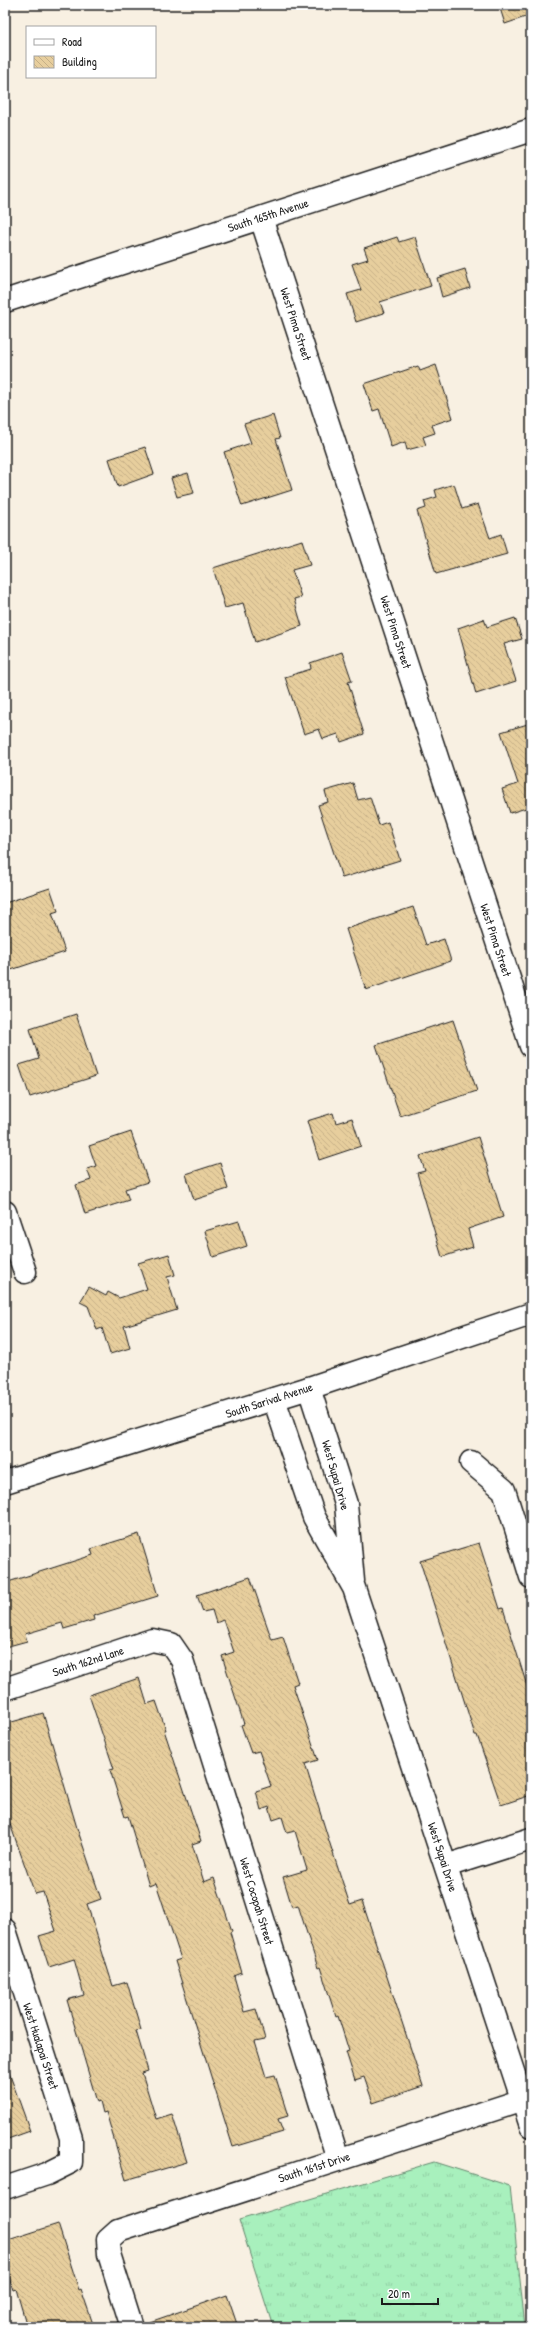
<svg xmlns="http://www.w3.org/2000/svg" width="536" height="2332" font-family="'Patrick Hand',sans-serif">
  <defs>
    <pattern id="grass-tufts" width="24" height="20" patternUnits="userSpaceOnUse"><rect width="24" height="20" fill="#a8f0bd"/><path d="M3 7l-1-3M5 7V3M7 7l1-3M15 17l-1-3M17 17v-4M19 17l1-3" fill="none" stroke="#90cda2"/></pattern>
    <pattern id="building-back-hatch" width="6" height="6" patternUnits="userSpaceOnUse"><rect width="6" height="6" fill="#e7ce9d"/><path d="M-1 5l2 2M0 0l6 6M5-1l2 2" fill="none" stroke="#c6b087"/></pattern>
  </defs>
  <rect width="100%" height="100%" fill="#f8f0e2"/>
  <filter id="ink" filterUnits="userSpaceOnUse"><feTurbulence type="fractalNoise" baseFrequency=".025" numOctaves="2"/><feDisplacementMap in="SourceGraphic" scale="8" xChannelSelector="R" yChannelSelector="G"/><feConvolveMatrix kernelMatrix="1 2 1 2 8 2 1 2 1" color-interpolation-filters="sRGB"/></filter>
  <g filter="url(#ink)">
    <path fill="url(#grass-tufts)" stroke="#62866c" d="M434 2162 510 2186 525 2327H273L239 2220Z"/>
    <path fill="url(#building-back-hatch)" stroke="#1c1c1c" d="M499 5H531V15L505 24Z
      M397 237 399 242 415 237 431 286 380 302 384 313 356 322 347 294 361 290 352 264 368 259 364 248Z
      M465 269 470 288 442 297 437 278Z
      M436 365 453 418 432 425 435 433 423 437 426 445 407 450 405 442 391 447 379 409 373 411 364 384 418 366 420 371Z
      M273 415 280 438 276 439 292 490 242 506 224 452 251 443 244 424Z
      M145 447 154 474 118 487 109 459Z
      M188 473 194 493 177 497 171 478Z
      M454 484 462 509 478 504 490 538 501 534 507 554 436 574 417 511 426 508 424 501 437 497 435 490Z
      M302 540 310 565 292 570 301 597 294 599 302 626 255 642 243 603 225 608 213 568Z
      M515 618 522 639 504 644 516 681 476 694 458 628 484 619 487 627Z
      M342 652 352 681 348 682 364 734 341 742 338 734 323 739 319 729 304 734 285 677 311 669 310 663Z
      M531 723V814L528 815 526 808 510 813 502 789 518 784 501 732Z
      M353 783 358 800 370 797 379 825 388 822 400 860 342 878 318 805 328 802 325 791Z
      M50 888 58 911 52 913 65 952 5 972V903Z
      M413 907 426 945 444 939 451 961 366 990 346 929Z
      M76 1014 96 1076 30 1097 19 1065 39 1059 30 1029Z
      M453 1020 477 1091 400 1116 376 1045Z
      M333 1113 336 1123 352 1118 361 1146 319 1160 307 1121Z
      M131 1132 148 1182 125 1189 129 1200 85 1214 76 1185 91 1180 87 1169 96 1166 89 1146Z
      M478 1137 503 1217 468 1229 473 1247 442 1257 417 1173 425 1171 420 1156Z
      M220 1163 228 1189 194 1200 186 1174Z
      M239 1221 247 1246 213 1257 205 1231Z
      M169 1254 175 1275 167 1277 177 1310 124 1326 130 1348 110 1354 102 1328 97 1330 88 1306 80 1302 89 1287 106 1296 108 1292 119 1298 147 1289 138 1263Z
      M139 1534 158 1596 93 1616 94 1620 64 1629 62 1623 25 1634 27 1641 5 1647V1583L93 1555 91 1549Z
      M479 1543 500 1609 503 1608 531 1699V1795L501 1805 477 1735H475L420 1561Z
      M250 1577 272 1640 283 1637 298 1683 293 1685 318 1760 305 1764 330 1844 350 1905 362 1901 423 2086 373 2103 364 2077 355 2080 346 2052 349 2051 338 2016 336 2017 320 1967 318 1968 298 1905 292 1907 283 1877 307 1870 295 1831 287 1833 282 1817 273 1820 269 1807 261 1810 256 1791 271 1786 259 1751 251 1753 241 1725 244 1724 222 1656 234 1652 223 1620 216 1623 212 1610 203 1612 197 1595Z
      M139 1678 147 1704 156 1701 166 1730H164L201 1841 192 1844 204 1882 214 1878 232 1931 230 1932 242 1973 234 1976 244 2012 256 2009 265 2039 255 2041 266 2077 275 2075 288 2116 278 2119 283 2132 233 2147 175 1961 181 1959 156 1883 149 1886 128 1816 125 1817 110 1770 114 1769 89 1695Z
      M43 1713 77 1828 101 1899 87 1904 113 1986 127 1982 141 2030 136 2031 148 2071 142 2073 156 2119 172 2114 187 2162 126 2180 106 2112 103 2113 100 2101 97 2102 67 2000 84 1995 74 1959 49 1967 39 1936 56 1931 43 1892 35 1894 5 1810V1724Z
      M5 2067H7L30 2131 5 2140Z
      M58 2224 79 2290 81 2289 94 2327H27L16 2289 13 2290 5 2265V2241Z
      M227 2295 238 2327H144V2324Z"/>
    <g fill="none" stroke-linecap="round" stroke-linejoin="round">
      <defs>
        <path id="minor" d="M261 218 531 1046
          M5 301 531 130
          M5 1212 25 1272
          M471 1462 504 1490 531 1577
          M5 1689 152 1640 171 1644 182 1660 338 2159
          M446 1866 531 1839
          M5 1930 71 2138V2162L47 2174 5 2188
          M132 2327 109 2254 108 2240 118 2231 523 2100"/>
        <path id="tertiary" d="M309 1388 346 1504 353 1581
          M274 1399 314 1517 354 1588 531 2126"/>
        <path id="secondary" d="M5 1482 309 1388 531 1314"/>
      </defs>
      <use href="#minor" stroke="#1c1c1c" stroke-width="25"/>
      <use href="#tertiary" stroke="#1c1c1c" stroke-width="25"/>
      <use href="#secondary" stroke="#1c1c1c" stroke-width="25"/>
      <use href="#minor" stroke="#fff" stroke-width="22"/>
      <use href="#tertiary" stroke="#fff" stroke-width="22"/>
      <use href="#secondary" stroke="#fff" stroke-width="22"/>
    </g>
  </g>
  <g text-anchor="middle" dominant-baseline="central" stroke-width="3.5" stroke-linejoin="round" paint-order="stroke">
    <g font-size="12" fill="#1c1c1c" stroke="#fff">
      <text transform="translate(268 215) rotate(-18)">South 165th Avenue</text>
      <text transform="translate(296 324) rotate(72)">West Pima Street</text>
      <text transform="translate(396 632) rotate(72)">West Pima Street</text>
      <text transform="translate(496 940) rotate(72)">West Pima Street</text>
      <text transform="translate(269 1400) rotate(-18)">South Sarival Avenue</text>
      <text transform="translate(336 1475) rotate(74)">West Supai Drive</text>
      <text transform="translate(88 1661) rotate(-18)">South 162nd Lane</text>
      <text transform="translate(443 1857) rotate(72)">West Supai Drive</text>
      <text transform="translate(257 1901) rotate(73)">West Cocopah Street</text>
      <text transform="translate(41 2046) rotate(72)">West Hualapai Street</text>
      <text transform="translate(314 2167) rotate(-18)">South 161st Drive</text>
    </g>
  </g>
  <rect width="536" height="2332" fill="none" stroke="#fff" stroke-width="20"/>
  <rect x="10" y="10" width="516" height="2312" fill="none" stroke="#1c1c1c" stroke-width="1.5" filter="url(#ink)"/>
  <rect x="26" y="26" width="130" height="52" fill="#ffffff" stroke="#a4a4a4"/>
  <rect x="34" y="39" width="20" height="6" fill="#ffffff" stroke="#a4a4a4"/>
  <text x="62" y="46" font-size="12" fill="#1c1c1c">Road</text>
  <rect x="34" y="56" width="20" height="12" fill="url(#building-back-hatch)" stroke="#a4a4a4"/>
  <text x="62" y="66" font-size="12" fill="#1c1c1c">Building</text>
  <path d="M382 2298v6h56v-6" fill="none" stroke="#1c1c1c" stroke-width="2"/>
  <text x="388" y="2298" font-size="12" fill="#1c1c1c" stroke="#ffffff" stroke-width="3" paint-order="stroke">20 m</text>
</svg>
